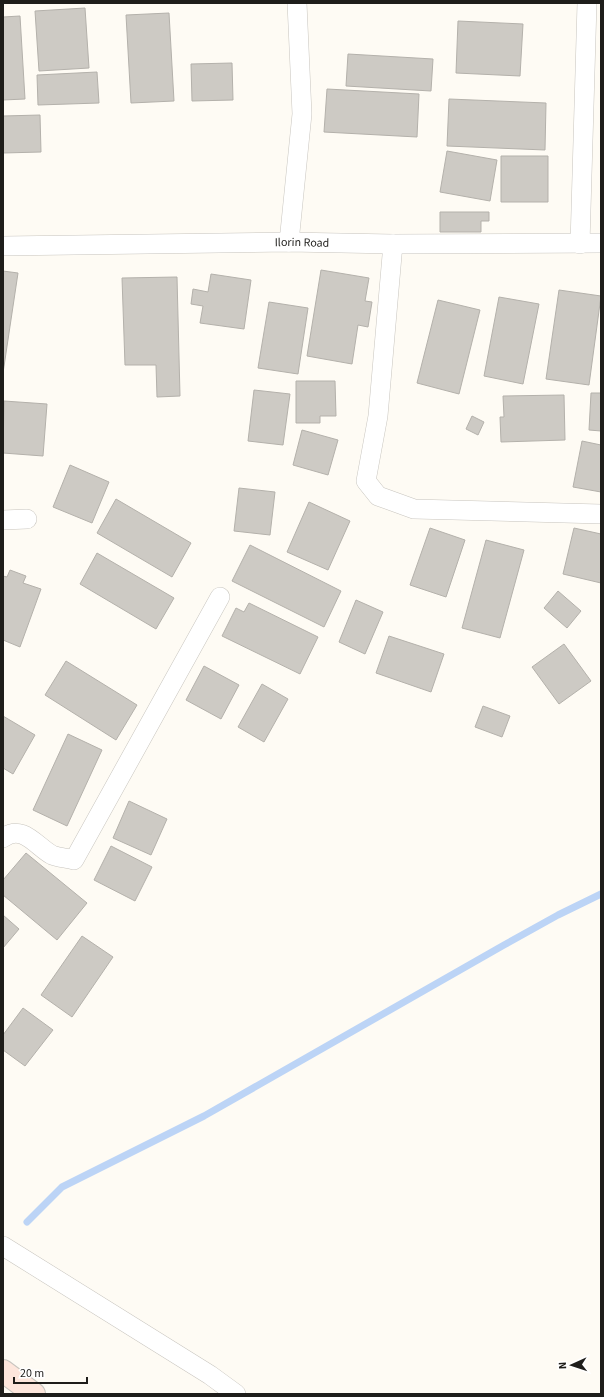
<svg xmlns="http://www.w3.org/2000/svg" width="604" height="1397" font-family="'Source Sans 3',sans-serif">
  <rect width="100%" height="100%" fill="#fefbf4"/>
  <g fill="none" stroke-linecap="round" stroke-linejoin="round">
    <path stroke="#bcd4f6" stroke-width="7" d="M27 1222 62 1187 204 1116 504 945 558 915 601 894"/>
  </g>
  <path fill="#cdcac4" stroke="#b4b1ab" d="M85 8 89 68 39 71 35 11Z
    M169 13 174 101 131 103 126 15Z
    M20 16 25 99 3 100V17Z
    M458 21 523 24 520 76 456 73Z
    M348 54 433 59 431 91 346 86Z
    M232 63 233 100 192 101 191 64Z
    M97 72 99 103 38 105 37 75Z
    M327 89 419 94 417 137 324 132Z
    M449 99 546 103 545 150 447 146Z
    M40 115 41 152 3 153V116Z
    M447 151 497 160 490 201 440 192Z
    M501 156H548V202H501Z
    M440 212H489V221H481V232H440Z
    M321 270 369 278 365 301 372 302 368 327 358 325 352 364 307 356Z
    M3 271 18 273 3 373Z
    M211 274 251 280 244 329 200 323 203 306 191 304 193 289 208 292Z
    M177 277 180 396 157 397 156 365H125L122 278Z
    M559 290 601 296 589 385 546 379Z
    M499 297 539 304 523 384 484 376Z
    M438 300 480 310 459 394 417 383Z
    M269 302 308 308 298 374 258 368Z
    M296 381H335L336 416H320V423H296Z
    M254 390 290 394 283 445 248 441Z
    M591 393H601V431L589 430Z
    M564 395 565 440 501 442 500 417H504L503 396Z
    M4 401 47 404 43 456 3 453Z
    M472 416 484 422 478 435 466 429Z
    M302 430 338 440 328 475 293 465Z
    M582 441 601 445V492L573 487Z
    M70 465 109 482 92 523 53 507Z
    M239 488 275 492 270 535 234 531Z
    M116 499 191 543 172 577 97 533Z
    M309 502 350 521 328 570 287 552Z
    M430 528 465 540 446 597 410 585Z
    M574 528 601 534V583L563 574Z
    M486 540 524 550 500 638 462 628Z
    M250 545 341 591 324 627 232 581Z
    M97 553 174 598 156 629 80 584Z
    M10 570 26 576 23 583 41 589 20 647 3 640V576L7 577Z
    M558 591 581 611 567 628 544 608Z
    M356 600 383 612 365 654 339 642Z
    M249 603 318 637 300 674 222 636 236 608 244 612Z
    M389 636 444 654 431 692 376 673Z
    M564 644 591 681 559 704 532 667Z
    M66 661 137 705 116 740 45 695Z
    M204 666 239 685 221 719 186 700Z
    M262 684 288 699 264 742 238 727Z
    M483 706 510 716 502 737 475 727Z
    M3 716 35 735 13 774 3 768Z
    M68 734 102 750 67 826 33 810Z
    M129 801 167 819 151 855 113 838Z
    M111 846 152 867 135 901 94 880Z
    M26 853 87 903 57 940 3 895V880Z
    M3 915 19 929 3 948Z
    M82 936 113 957 72 1017 41 995Z
    M23 1008 53 1030 25 1066 3 1050V1035Z"/>
  <g fill="none" stroke-linecap="round" stroke-linejoin="round">
    <defs>
      <g id="street">
        <path d="M289 242 302 114 297 3"/>
        <path d="M393 244 378 416 366 481 378 496 414 509 601 514"/>
        <path d="M580 244 587 3"/>
        <path id="s1" d="M3 246 289 242 393 244 601 243"/>
        <path d="M3 520 27 519"/>
        <path d="M3 838C22 823 37 847 52 855 59 858 68 858 74 860L220 597"/>
        <path d="M3 1246 210 1375 236 1394"/>
      </g>
      <path id="secondary" d="M3 1371 34 1394"/>
    </defs>
    <use href="#street" stroke="#c8c5bf" stroke-width="20"/>
    <use href="#secondary" stroke="#c8c5bf" stroke-width="24"/>
    <use href="#street" stroke="#fff" stroke-width="19"/>
    <use href="#secondary" stroke="#fde6dc" stroke-width="22"/>
  </g>
  <g text-anchor="middle" dominant-baseline="central" stroke-width="3" stroke-linejoin="round" paint-order="stroke">
    <g font-size="12" fill="#1e1d1a" stroke="#fff">
      <text stroke="none"><textPath href="#s1" startOffset="299">Ilorin Road</textPath></text>
    </g>
  </g>
  <rect width="604" height="1397" fill="none" stroke="#1e1d1a" stroke-width="8"/>
  <g transform="translate(572 1365) rotate(267)" stroke="#ffffff" stroke-width="3" paint-order="stroke">
  <path d="M0-3L7 15L0 10L-7 15Z" fill="#1e1d1a"/>
  <text y="-6" font-size="11" font-weight="bold" text-anchor="middle" fill="#1e1d1a">N</text>
  </g>
  <path d="M14 1377v6h73v-6" fill="none" stroke="#1e1d1a" stroke-width="2"/>
  <text x="20" y="1377" font-size="12" fill="#1e1d1a" stroke="#ffffff" stroke-width="3" paint-order="stroke">20 m</text>
</svg>
